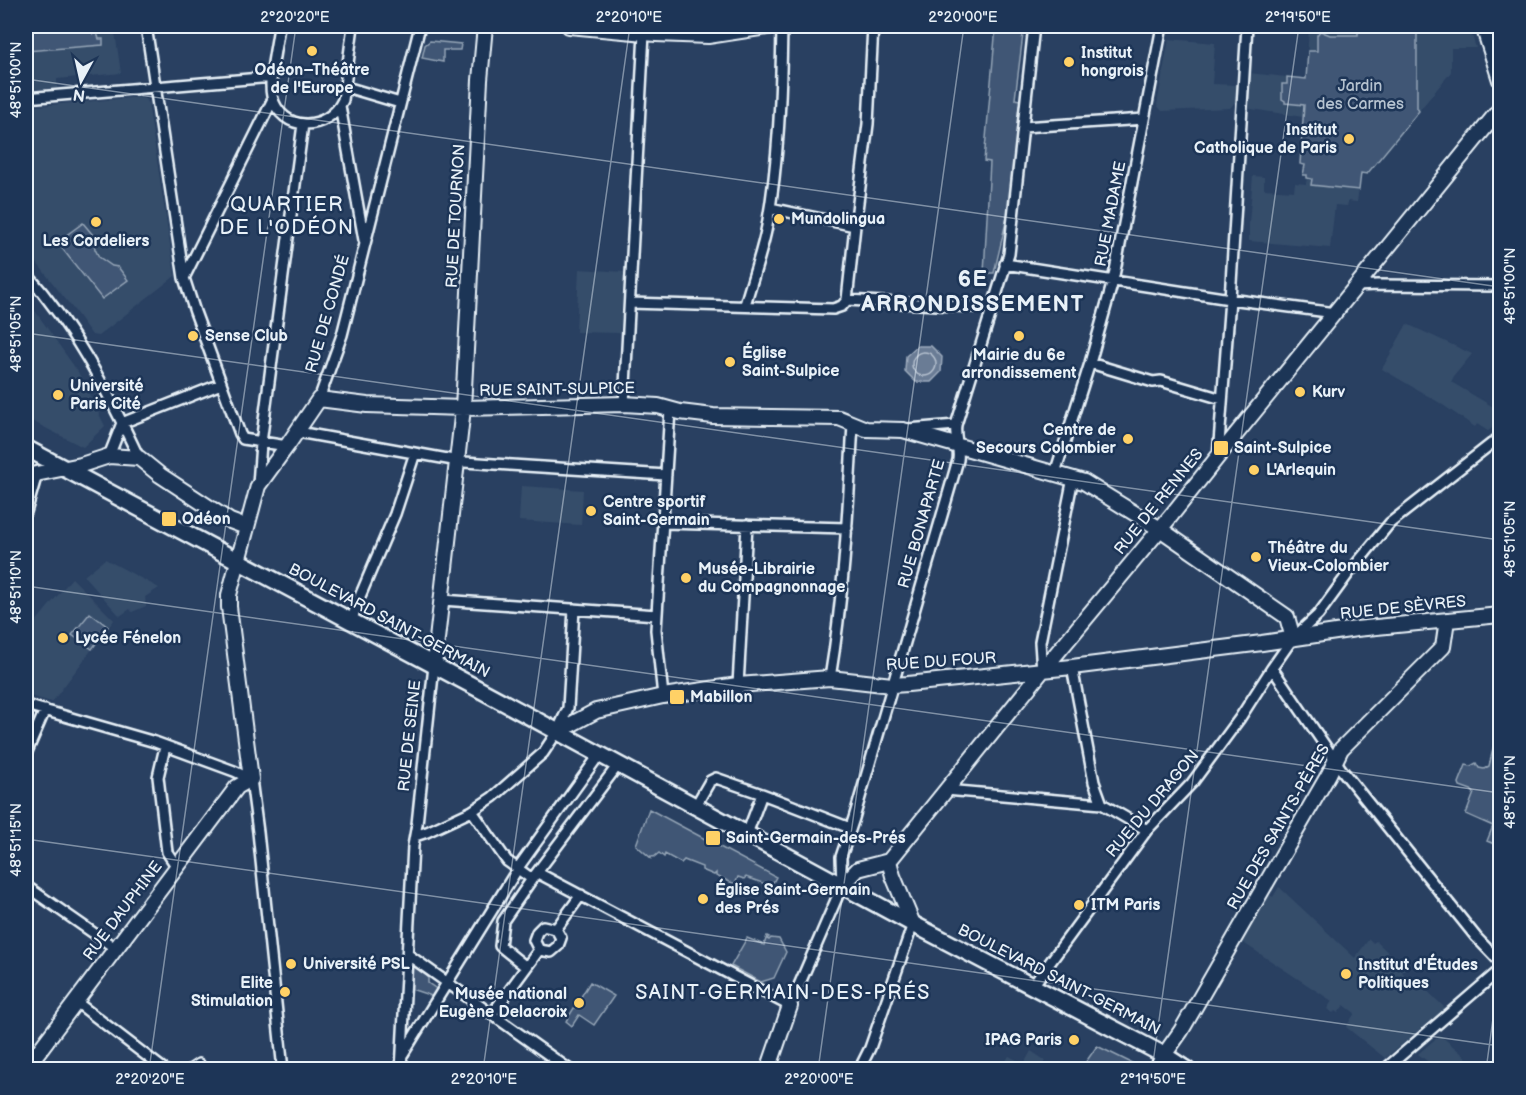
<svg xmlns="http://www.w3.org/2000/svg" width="1526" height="1095" font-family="'Balsamiq Sans',sans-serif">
  <rect width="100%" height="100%" fill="#294061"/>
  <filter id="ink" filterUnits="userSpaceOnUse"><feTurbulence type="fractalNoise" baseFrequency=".0167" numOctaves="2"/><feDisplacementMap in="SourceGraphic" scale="12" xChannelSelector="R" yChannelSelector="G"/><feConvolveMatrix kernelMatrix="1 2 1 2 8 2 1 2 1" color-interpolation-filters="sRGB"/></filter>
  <g filter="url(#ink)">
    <path fill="#364d6b" d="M26 26H114L121 73 57 79V88L32 90V81H26Z
      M1309 26H1469L1476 48H1451V72L1367 174 1361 173 1357 202 1348 201 1347 206 1335 205 1330 248 1249 241V224L1253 176 1264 177V189L1294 191 1295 183 1306 184 1307 176 1303 175 1305 165 1300 164 1303 117 1245 108 1248 73 1306 79Z
      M1169 39 1215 43 1212 84 1237 85 1235 102 1230 108 1162 111 1157 105Z
      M140 97 146 99 148 103 175 276 98 336 92 335 74 310 26 249V107Z
      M579 269 624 272 620 333 576 332Z
      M26 298 78 372 105 426 83 447 26 418Z
      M1407 324 1472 354 1454 376 1451 382 1500 411V422L1488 431 1477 424 1475 427 1440 403 1382 369Z
      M521 486 583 490 581 525 519 521Z
      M105 559 159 588 145 597 146 606 132 612 130 609 120 616 84 576Z
      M72 578 114 620 52 702 26 695V616L35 623Z
      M1279 887 1355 958 1369 939 1373 943 1376 941 1405 969 1402 972 1408 978 1411 975 1445 1008 1385 1058 1346 1027 1355 1013 1344 1005 1338 1013 1335 1011 1333 1013 1327 1009 1332 1001 1239 940 1266 893 1273 897Z
      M1440 1035 1469 1060 1465 1065 1470 1069H1438L1418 1054Z
      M1031 1051 1046 1061 1042 1067 1045 1069H1001L1009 1056 1024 1064Z"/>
    <path fill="#415774" stroke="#94a4b6" stroke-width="1.5" d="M26 26H93V34L97 33 99 39H103V45L26 51Z
      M996 26H1024L1015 99 1020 100 1009 209 994 273H984L990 162 984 161Z
      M1358 29H1384V32H1390V29H1417V108L1419 111 1367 174 1361 173 1359 190 1311 185 1312 179 1307 178V175H1303L1305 165 1300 164 1304 105 1285 103V101L1282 99V84H1287V77L1306 79 1308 51H1317V35L1320 31 1330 35H1358Z
      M430 41 461 44 460 50H443V62L422 58 425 45Z
      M83 223 93 235 95 249 99 257 112 266 118 267 128 280 102 299 57 242Z
      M90 613 108 627 92 649 72 635Z
      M1495 741 1500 742V844L1499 846 1487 841 1493 826 1466 814 1474 793 1471 790 1460 786 1459 783 1466 765 1471 766 1476 763 1479 768 1484 769 1489 766Z
      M649 809 776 877 771 886 746 877 744 879 738 877 735 884 716 876V873L714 875 702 870V867L684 860 681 863 665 854 664 857 659 853 654 857 651 856V858L636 845Z
      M767 936 769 937 767 939 769 940 771 938 779 939 786 952 774 978 761 982 731 966 747 938 764 945Z
      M414 967 428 977V983L438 990 434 998 429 995 411 989 412 968Z
      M590 982 614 996 594 1025 579 1015 572 1026 566 1021Z
      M1097 1046 1142 1068V1069H1107L1095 1064 1094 1067 1091 1066 1086 1069H1081Z"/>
    <path fill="#6b7c95" stroke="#9dabbd" stroke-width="1.5" d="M917 346H931L942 357 941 372 931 382H916L905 371 906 356Z"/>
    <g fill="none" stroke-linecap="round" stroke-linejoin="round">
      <path stroke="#b6c2d0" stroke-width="1.5" d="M912 364a12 12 0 1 1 24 0a12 12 0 1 1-24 0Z"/>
      <defs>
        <path id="street" d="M146 26 184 278 195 312 240 434 243 439 287 446
          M279 26C277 44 268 78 272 96 281 133 328 132 343 100L353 26
          M346 87 400 103
          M26 98 272 77
          M340 106 364 240
          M1023 127 1144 119
          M770 208 855 226
          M1005 264 1230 299 1335 313
          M26 273C75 328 108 392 139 458
          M184 278 273 99
          M1356 286 1377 285 1500 286
          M847 300 855 226 868 124 873 26
          M630 303 833 309 842 306 847 300 991 308
          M745 305C752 279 762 253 767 226 779 160 781 92 782 26
          M1090 363 1153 382 1161 381 1222 399
          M319 399 342 335 420 26
          M624 404 644 33
          M122 423 221 384
          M908 429 956 425
          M298 432 464 462 666 475
          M109 456 122 423
          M1218 456 1230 299 1247 26
          M1055 473 1090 363 1113 281 1162 26
          M258 485 261 443 303 124
          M26 512 37 474
          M664 523 847 528
          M442 600 657 615
          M351 622 358 601 395 514 415 453
          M1072 667 1094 782 1102 804
          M1272 668 1341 769 1476 937 1500 962
          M1042 671 1040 642 1073 478
          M830 678C844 594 848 509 853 424
          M738 685 747 525
          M663 696 656 630 670 410
          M26 705 155 742 234 771 251 779 258 832 283 1070
          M165 747 158 777 167 852 177 867
          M26 754 45 710
          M946 790 1102 804 1147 830
          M695 807 710 781 716 778 762 794 850 828
          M472 811 507 861 532 879 618 765
          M747 834 762 794
          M415 836 427 832 472 811 493 797 543 753 557 732 568 708 574 609
          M538 873 790 1006 842 886 841 857 854 818 958 460C960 448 954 437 956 425L1009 254 1034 26
          M26 886 115 948
          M543 926 556 929 561 938 558 946 551 952 539 950 534 940 537 932Z
          M556 929 581 895
          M407 954 570 1070
          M526 967 500 946 503 921 532 879
          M1032 987 1147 830 1192 783 1240 718 1272 668 1293 638 1318 615 1348 574 1390 523 1500 437
          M75 1001 165 1070
          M492 1014 539 950
          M26 1049 33 1058
          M403 1054 520 865 599 755
          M190 1070 199 1064
          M401 1070 413 846 417 824 434 666
          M859 1070 870 1048 913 924
          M1384 1070 1500 970"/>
        <path id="secondary" d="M569 26 656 34 708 36 773 26
          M1483 26 1500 80
          M26 476 81 465 109 456 139 458 160 475 230 521 246 527
          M434 666 463 408 480 80 485 26
          M557 732 596 711 663 696 738 685 830 678 892 685 908 684 1072 667 1262 643 1356 629 1500 615
          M889 861 1042 671 1170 517 1220 454 1500 109
          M889 861 893 876 913 924
          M842 886 858 869 889 861
          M26 1068 237 787 251 779 229 607V595L258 486 287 446 319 399 367 405 463 408 624 404 658 406 680 412 713 416 839 418 866 429 903 430 1084 482 1160 529 1287 617 1293 638
          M768 1070 790 1006
          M1156 1070 1164 1055 1181 1031 1329 774 1341 749 1443 647 1447 620"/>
        <path id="primary" d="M26 448 475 687 913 924 1164 1055 1187 1070"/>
      </defs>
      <use href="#street" stroke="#e8f1f8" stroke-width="14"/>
      <use href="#secondary" stroke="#e8f1f8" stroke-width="18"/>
      <use href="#primary" stroke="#e8f1f8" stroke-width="20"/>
      <use href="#street" stroke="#1d3557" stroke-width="9"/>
      <use href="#secondary" stroke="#1d3557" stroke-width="14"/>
      <use href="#primary" stroke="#1d3557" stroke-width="15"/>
    </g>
  </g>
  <path fill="none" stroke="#e8f1f8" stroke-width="1.5" stroke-opacity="0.45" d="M1445 26 1500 33M26 79 1500 287M26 333 1500 540M26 586 1500 793M26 839 1500 1046M149 1070 296 26M483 1070 630 26M818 1070 964 26M1152 1070 1299 26M1486 1070 1500 967"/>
  <g fill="#ffd166" stroke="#1d3557" stroke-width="2">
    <circle cx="312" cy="51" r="6"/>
    <circle cx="1069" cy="62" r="6"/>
    <circle cx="1349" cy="139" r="6"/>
    <circle cx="779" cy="219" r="6"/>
    <circle cx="96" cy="222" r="6"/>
    <circle cx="193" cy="336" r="6"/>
    <circle cx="1019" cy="336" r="6"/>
    <circle cx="730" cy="362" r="6"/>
    <circle cx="1300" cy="392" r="6"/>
    <circle cx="58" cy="395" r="6"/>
    <circle cx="1128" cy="439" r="6"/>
    <rect x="1213" y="440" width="16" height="16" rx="3"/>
    <circle cx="1254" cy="470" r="6"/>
    <circle cx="591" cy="511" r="6"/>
    <rect x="161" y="511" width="16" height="16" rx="3"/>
    <circle cx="1256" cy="557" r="6"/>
    <circle cx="686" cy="578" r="6"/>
    <circle cx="63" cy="638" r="6"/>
    <rect x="669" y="689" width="16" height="16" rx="3"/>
    <rect x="705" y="830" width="16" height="16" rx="3"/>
    <circle cx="703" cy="899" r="6"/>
    <circle cx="1079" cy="905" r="6"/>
    <circle cx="291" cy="964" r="6"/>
    <circle cx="1346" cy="974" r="6"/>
    <circle cx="285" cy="992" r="6"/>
    <circle cx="579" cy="1003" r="6"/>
    <circle cx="1074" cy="1040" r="6"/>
  </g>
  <g text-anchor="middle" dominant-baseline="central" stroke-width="5" stroke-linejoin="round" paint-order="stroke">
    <g font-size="16" font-weight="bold" fill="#e8f1f8" stroke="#1d3557" text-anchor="start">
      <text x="1081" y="53">Institut<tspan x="1081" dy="18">hongrois</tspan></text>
      <text x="312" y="70" text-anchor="middle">Odéon–Théâtre<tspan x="312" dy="18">de l'Europe</tspan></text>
      <text x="1337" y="130" text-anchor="end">Institut<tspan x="1337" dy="18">Catholique de Paris</tspan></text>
      <text x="791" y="219">Mundolingua</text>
      <text x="96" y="241" text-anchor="middle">Les Cordeliers</text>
      <text x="205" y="336">Sense Club</text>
      <text x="742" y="353">Église<tspan x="742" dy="18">Saint-Sulpice</tspan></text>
      <text x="1019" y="355" text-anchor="middle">Mairie du 6e<tspan x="1019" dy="18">arrondissement</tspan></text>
      <text x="70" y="386">Université<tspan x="70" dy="18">Paris Cité</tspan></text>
      <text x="1312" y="392">Kurv</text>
      <text x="1116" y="430" text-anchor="end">Centre de<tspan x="1116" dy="18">Secours Colombier</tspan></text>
      <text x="1234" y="448">Saint-Sulpice</text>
      <text x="1266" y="470">L'Arlequin</text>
      <text x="603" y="502">Centre sportif<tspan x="603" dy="18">Saint-Germain</tspan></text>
      <text x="182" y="519">Odéon</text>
      <text x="1268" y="548">Théâtre du<tspan x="1268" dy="18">Vieux-Colombier</tspan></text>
      <text x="698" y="569">Musée-Librairie<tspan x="698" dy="18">du Compagnonnage</tspan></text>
      <text x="75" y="638">Lycée Fénelon</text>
      <text x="690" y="697">Mabillon</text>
      <text x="726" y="838">Saint-Germain-des-Prés</text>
      <text x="715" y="890">Église Saint-Germain<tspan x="715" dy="18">des Prés</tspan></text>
      <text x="1091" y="905">ITM Paris</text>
      <text x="303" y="964">Université PSL</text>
      <text x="1358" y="965">Institut d'Études<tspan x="1358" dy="18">Politiques</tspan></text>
      <text x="273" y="983" text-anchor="end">Elite<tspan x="273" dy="18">Stimulation</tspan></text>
      <text x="567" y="994" text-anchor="end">Musée national<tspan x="567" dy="18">Eugène Delacroix</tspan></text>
      <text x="1062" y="1040" text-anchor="end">IPAG Paris</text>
    </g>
    <g font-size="16" fill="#b6c3d0" stroke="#1d3557">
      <text x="1360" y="86">Jardin<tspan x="1360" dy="18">des Carmes</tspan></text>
    </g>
    <g font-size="16" fill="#e8f1f8" stroke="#1d3557">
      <text transform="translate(1111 214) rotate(-79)">RUE MADAME</text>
      <text transform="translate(456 216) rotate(-87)">RUE DE TOURNON</text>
      <text transform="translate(328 314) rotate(-74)">RUE DE CONDÉ</text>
      <text transform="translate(557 390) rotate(-1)">RUE SAINT-SULPICE</text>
      <text transform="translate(1159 502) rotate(-51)">RUE DE RENNES</text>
      <text transform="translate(922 524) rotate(-74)">RUE BONAPARTE</text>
      <text transform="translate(1403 608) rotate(-6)">RUE DE SÈVRES</text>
      <text transform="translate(389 621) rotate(28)">BOULEVARD SAINT-GERMAIN</text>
      <text transform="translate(941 662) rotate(-4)">RUE DU FOUR</text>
      <text transform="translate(410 736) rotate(-84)">RUE DE SEINE</text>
      <text transform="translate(1153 804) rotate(-50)">RUE DU DRAGON</text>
      <text transform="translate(1279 827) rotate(-60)">RUE DES SAINTS-PÈRES</text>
      <text transform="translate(123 911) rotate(-53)">RUE DAUPHINE</text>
      <text transform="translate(1059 980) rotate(27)">BOULEVARD SAINT-GERMAIN</text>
    </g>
    <g font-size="20" letter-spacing="1.5" fill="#e8f1f8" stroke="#1d3557">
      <text x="287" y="205">QUARTIER<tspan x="287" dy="23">DE L'ODÉON</tspan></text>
      <text x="783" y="993">SAINT-GERMAIN-DES-PRÉS</text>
    </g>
    <g font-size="22" font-weight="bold" letter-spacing="1.5" fill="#e8f1f8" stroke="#1d3557">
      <text x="973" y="279">6E<tspan x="973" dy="25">ARRONDISSEMENT</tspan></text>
    </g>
  </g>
  <rect width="1526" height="1095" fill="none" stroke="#1d3557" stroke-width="66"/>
  <g transform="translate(81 81) rotate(188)" stroke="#1d3557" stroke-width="4.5" paint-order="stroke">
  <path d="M0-4.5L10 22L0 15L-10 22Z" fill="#e8f1f8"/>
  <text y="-9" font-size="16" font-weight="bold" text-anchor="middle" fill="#e8f1f8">N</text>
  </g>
  <rect x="33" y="33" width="1460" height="1029" fill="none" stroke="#e8f1f8" stroke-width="2"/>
  <g font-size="15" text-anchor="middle" fill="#e8f1f8">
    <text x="295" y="22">2°20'20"E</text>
    <text x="629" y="22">2°20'10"E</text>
    <text x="963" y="22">2°20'00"E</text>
    <text x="1298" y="22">2°19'50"E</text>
    <text transform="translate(16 80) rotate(-90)" y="5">48°51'00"N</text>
    <text transform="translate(1510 286) rotate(-90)" y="5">48°51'00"N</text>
    <text transform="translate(16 334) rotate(-90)" y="5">48°51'05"N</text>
    <text transform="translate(1510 539) rotate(-90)" y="5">48°51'05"N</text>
    <text transform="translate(16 587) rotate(-90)" y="5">48°51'10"N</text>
    <text transform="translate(1510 792) rotate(-90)" y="5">48°51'10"N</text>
    <text transform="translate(16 840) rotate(-90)" y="5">48°51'15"N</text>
    <text x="150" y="1084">2°20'20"E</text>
    <text x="484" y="1084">2°20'10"E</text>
    <text x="819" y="1084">2°20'00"E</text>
    <text x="1153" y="1084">2°19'50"E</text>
  </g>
</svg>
